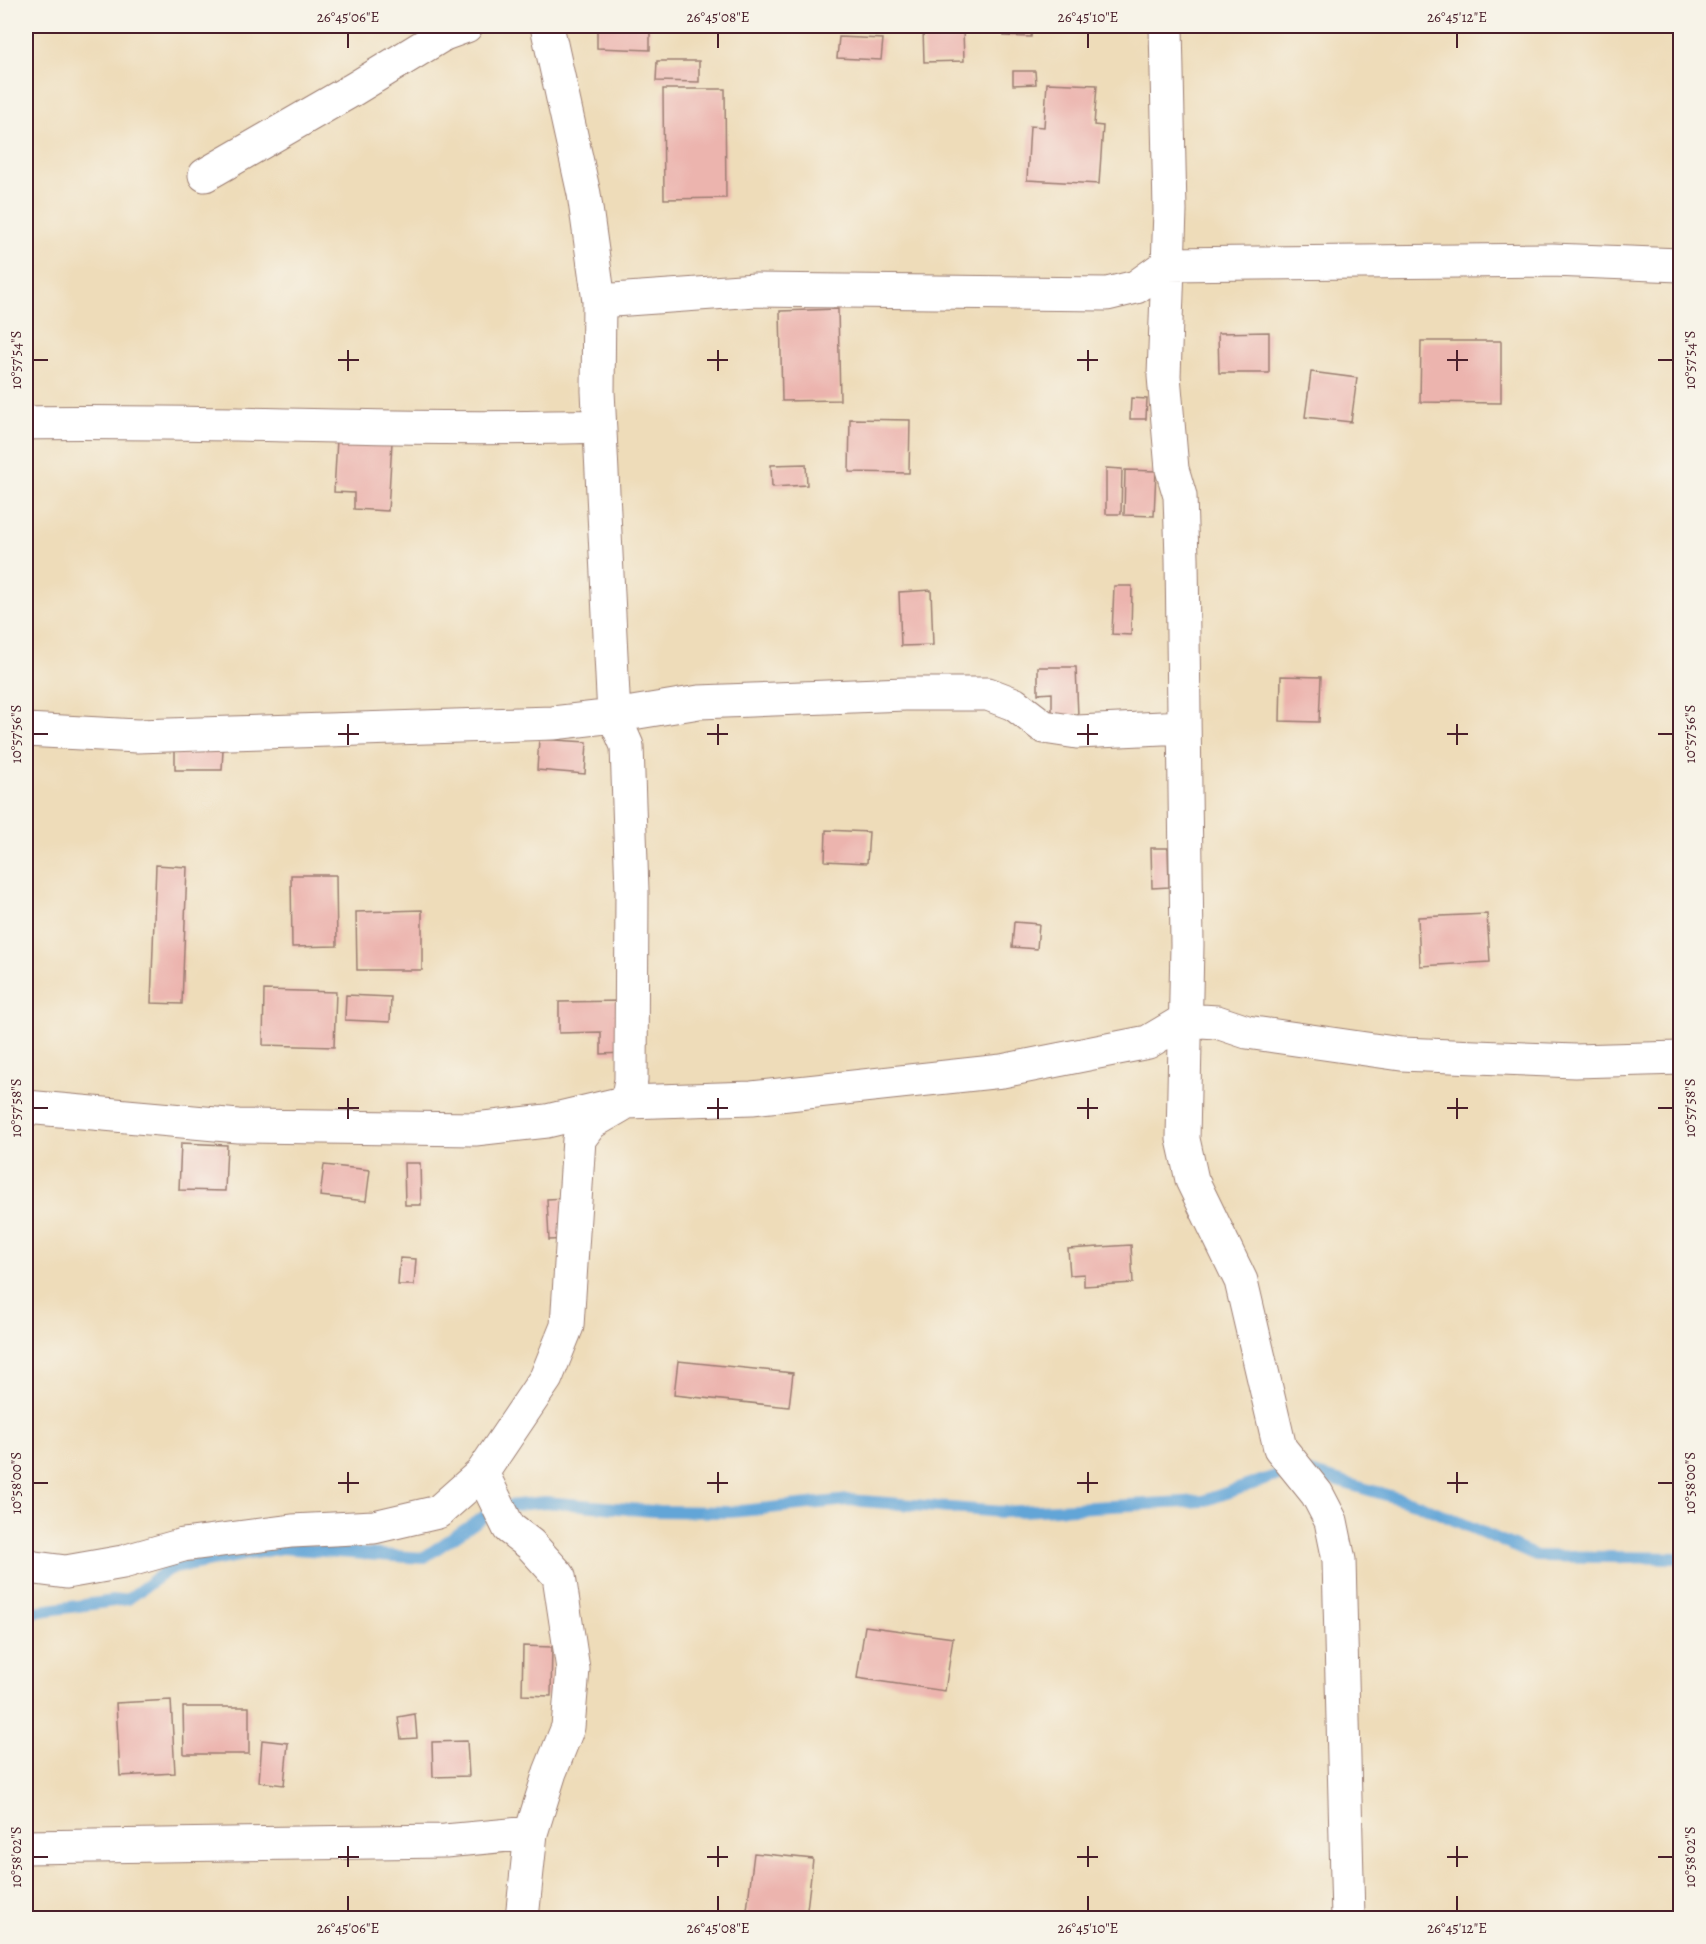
<svg xmlns="http://www.w3.org/2000/svg" width="1706" height="1944" font-family="Alegreya,serif">
  <rect width="100%" height="100%" fill="#f7f3e8"/>
  <filter id="ink" filterUnits="userSpaceOnUse"><feTurbulence type="fractalNoise" baseFrequency=".0167" numOctaves="2"/><feDisplacementMap in="SourceGraphic" scale="12" xChannelSelector="R" yChannelSelector="G"/><feConvolveMatrix kernelMatrix="1 2 1 2 8 2 1 2 1" color-interpolation-filters="sRGB"/></filter>
  <filter id="wash" filterUnits="userSpaceOnUse"><feTurbulence type="fractalNoise" baseFrequency=".008" numOctaves="4" result="noise"/><feDisplacementMap in="SourceGraphic" scale="24" xChannelSelector="R" yChannelSelector="G"/><feGaussianBlur stdDeviation="1.35" result="paint"/><feColorMatrix in="noise" values="0 0 0 0 0 0 0 0 0 0 0 0 0 0 0 0 0 1.4 0 .05"/><feComposite in="paint" operator="in"/></filter>
  <g filter="url(#wash)">
    <rect width="100%" height="100%" fill="#eedcb9"/>
    <g fill="none" stroke-linecap="round" stroke-linejoin="round">
      <path stroke="#62a5d7" stroke-width="12" d="M1310 1473 1418 1504 1536 1556 1680 1558
        M26 1613 128 1599 169 1569 281 1548 423 1558 498 1507 545 1502 653 1511 730 1512 849 1500 1002 1512 1203 1501 1293 1470"/>
    </g>
    <g id="blocks">
      <path fill="#ecb4ae" d="M597 26H650V50L597 48Z
        M860 26H897V30L860 29Z
        M1005 26H1032L1031 37 1004 36Z
        M923 29H963L964 61 924 62Z
        M839 37 883 39 881 60 837 58Z
        M657 61H699V82L656 81Z
        M1013 71H1035L1036 84 1013 85Z
        M1047 83 1097 85 1094 125 1103 126 1099 184 1027 180 1030 126 1044 127Z
        M663 89H725L726 198 664 199Z
        M838 309 840 400 782 401 780 311Z
        M1269 332V373H1219L1218 333Z
        M1421 341H1501V403L1420 402Z
        M1311 372 1357 378 1351 422 1305 417Z
        M1131 398 1147 399 1146 419H1130Z
        M850 419 910 420 909 473 849 472Z
        M337 439 392 442 388 511 354 509V493L334 492Z
        M806 464 807 485 772 487 771 465Z
        M1106 468 1122 469 1121 514H1106Z
        M1125 470 1156 471 1154 516 1124 515Z
        M1114 586H1132L1131 635 1112 634Z
        M931 590 933 645 901 646 899 592Z
        M1038 667H1076L1078 716H1052V693L1038 694Z
        M1281 676 1321 677 1319 722 1280 721Z
        M539 739 587 742 585 774 537 770Z
        M175 749H223L222 770H175Z
        M826 830 869 832 867 863 825 861Z
        M1151 848H1168L1169 887 1152 888Z
        M156 865 187 867 182 1004 151 1003Z
        M291 875H336L337 946 292 947Z
        M422 910V970H357L356 912Z
        M1487 914 1490 962 1420 966 1418 917Z
        M1014 922 1039 924 1037 949 1012 947Z
        M264 990 336 992 334 1047 263 1045Z
        M346 995 391 997 390 1022 345 1020Z
        M623 1001V1053L601 1054V1032L559 1033V1002Z
        M181 1143 227 1145 225 1191 179 1190Z
        M404 1163H420L421 1205H405Z
        M324 1165 370 1170 366 1201 320 1196Z
        M566 1198 567 1239 549 1240 547 1199Z
        M1131 1245 1133 1283 1084 1286V1274L1070 1275 1068 1249Z
        M400 1258 416 1259 414 1285H398Z
        M678 1361 793 1373 789 1407 674 1395Z
        M865 1626 953 1638 945 1691 857 1678Z
        M523 1646 552 1647 551 1696 522 1695Z
        M171 1700 175 1773 120 1776 116 1703Z
        M183 1707H249V1754H184Z
        M415 1714 417 1738 401 1739 398 1717Z
        M262 1740 288 1743 284 1785 259 1782Z
        M467 1741 469 1776 433 1777 432 1742Z
        M754 1853 813 1859 806 1918H746Z"/>
    </g>
  </g>
  <g filter="url(#ink)">
    <use href="#blocks" fill-opacity="0" stroke="#9c7e72" stroke-width="1.5"/>
    <g fill="none" stroke-linecap="round" stroke-linejoin="round">
      <defs>
        <path id="minor" d="M1166 26 1170 211 1164 376 1172 469 1180 496 1182 558 1187 945 1183 1139 1192 1180 1241 1281 1280 1448 1317 1494 1331 1521 1339 1560 1348 1918
          M205 175 354 89 444 34 466 26
          M599 301 755 290 1107 294 1136 287 1168 264 1552 260 1680 265
          M26 423C217 420 408 432 599 426
          M26 730 137 736 553 723 614 716 699 702 905 694H988L1014 704 1044 727 1077 732 1184 727
          M26 1107 238 1126 475 1129 547 1121 627 1102 752 1098 1002 1071 1148 1042 1185 1020 1217 1022 1247 1032 1401 1054 1575 1061 1680 1058
          M482 1473 509 1528 530 1544 559 1576 573 1669 568 1727 550 1772 531 1833 522 1918
          M26 1564 28 1567 66 1572 123 1562 183 1545 292 1531 374 1527 438 1512 482 1473 546 1378 567 1326 579 1139 591 1123 627 1102 631 1080 632 891 627 746 614 716 598 391 599 301 584 194 547 26
          M26 1847 445 1841 531 1833"/>
      </defs>
      <use href="#minor" stroke="#9c7e72" stroke-width="35"/>
      <use href="#minor" stroke="#fff" stroke-width="33"/>
    </g>
  </g>
  <path fill="none" stroke="#4a1f2b" stroke-width="2" d="M348 33V48M718 33V48M1088 33V48M1457 33V48M348 350V371M718 350V371M1088 350V371M1457 350V371M33 360H48M338 360H359M707 360H728M1077 360H1098M1447 360H1468M1658 360H1673M348 724V745M718 724V745M1088 724V745M1457 724V745M33 734H48M338 734H359M707 734H728M1077 734H1098M1447 734H1468M1658 734H1673M348 1098V1119M718 1098V1119M1088 1098V1119M1457 1098V1119M33 1108H48M338 1108H359M707 1108H728M1077 1108H1098M1447 1108H1468M1658 1108H1673M348 1472V1493M718 1472V1493M1088 1472V1493M1457 1472V1493M33 1483H48M338 1483H359M707 1483H728M1077 1483H1098M1447 1483H1468M1658 1483H1673M348 1846V1867M718 1846V1867M1088 1846V1867M1457 1846V1867M33 1857H48M338 1857H359M707 1857H728M1077 1857H1098M1447 1857H1468M1658 1857H1673M348 1896V1911M718 1896V1911M1088 1896V1911M1457 1896V1911"/>
  <rect width="1706" height="1944" fill="none" stroke="#f7f3e8" stroke-width="66"/>
  <rect x="33" y="33" width="1640" height="1878" fill="none" stroke="#4a1f2b" stroke-width="2"/>
  <g font-size="15" text-anchor="middle" fill="#4a1f2b">
    <text x="348" y="22">26°45'06"E</text>
    <text x="718" y="22">26°45'08"E</text>
    <text x="1088" y="22">26°45'10"E</text>
    <text x="1457" y="22">26°45'12"E</text>
    <text transform="translate(16 360) rotate(-90)" y="5">10°57'54"S</text>
    <text transform="translate(1690 360) rotate(-90)" y="5">10°57'54"S</text>
    <text transform="translate(16 734) rotate(-90)" y="5">10°57'56"S</text>
    <text transform="translate(1690 734) rotate(-90)" y="5">10°57'56"S</text>
    <text transform="translate(16 1108) rotate(-90)" y="5">10°57'58"S</text>
    <text transform="translate(1690 1108) rotate(-90)" y="5">10°57'58"S</text>
    <text transform="translate(16 1483) rotate(-90)" y="5">10°58'00"S</text>
    <text transform="translate(1690 1483) rotate(-90)" y="5">10°58'00"S</text>
    <text transform="translate(16 1857) rotate(-90)" y="5">10°58'02"S</text>
    <text transform="translate(1690 1857) rotate(-90)" y="5">10°58'02"S</text>
    <text x="348" y="1933">26°45'06"E</text>
    <text x="718" y="1933">26°45'08"E</text>
    <text x="1088" y="1933">26°45'10"E</text>
    <text x="1457" y="1933">26°45'12"E</text>
  </g>
</svg>
